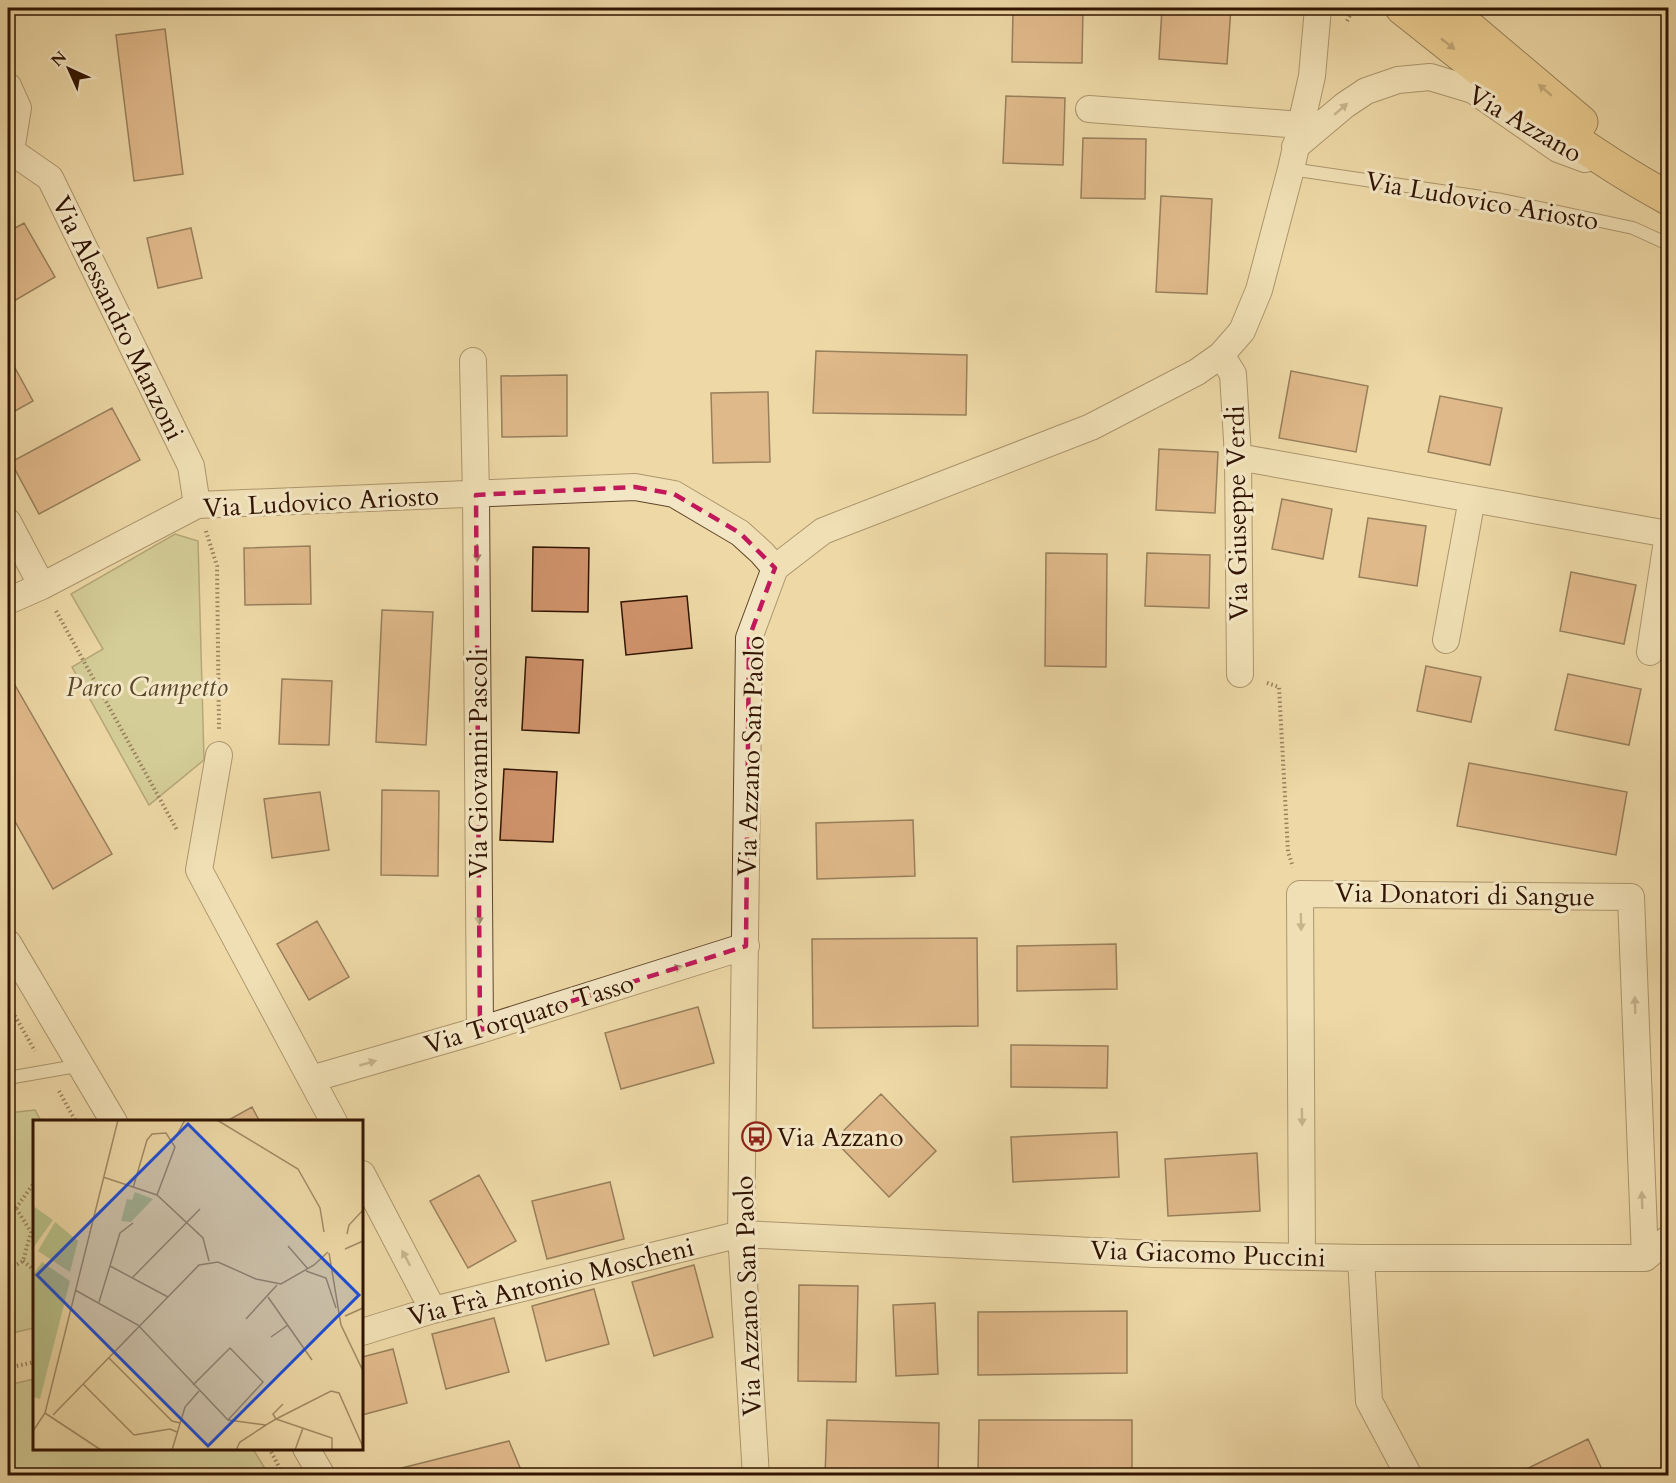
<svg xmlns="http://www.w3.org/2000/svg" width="1676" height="1483" font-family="Cardo,serif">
  <rect width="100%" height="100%" fill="#edd8a6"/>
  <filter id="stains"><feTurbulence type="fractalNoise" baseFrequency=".00333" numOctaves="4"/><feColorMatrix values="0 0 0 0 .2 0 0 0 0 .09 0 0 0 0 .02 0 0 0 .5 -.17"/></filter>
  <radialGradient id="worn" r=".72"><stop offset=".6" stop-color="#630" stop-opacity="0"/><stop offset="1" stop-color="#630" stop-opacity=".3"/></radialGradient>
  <path fill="#b7bf88" stroke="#746a44" stroke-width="1.5" d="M175 534 198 541 204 760 149 805 72 667 103 649 71 594Z
    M35 1110 41 1121 34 1122V1328L8 1334V1113Z
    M34 1379V1448L253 1449 269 1475H8V1385Z"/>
  <path fill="#d0936c" stroke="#311400" stroke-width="1.5" d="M27 8H40L31 13Z
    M1013 8H1083L1082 63 1012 62Z
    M1162 8H1231L1227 64 1159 59Z
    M165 29 183 174 134 181 116 35Z
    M1006 96 1065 98 1063 165 1003 163Z
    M1083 138 1146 139 1145 199 1081 198Z
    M1161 196 1212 199 1207 294 1156 292Z
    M24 223 55 277 9 304 8 232Z
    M191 228 202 278 158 288 147 238Z
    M816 351 967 355 966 415 813 413Z
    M8 355 33 401 8 415Z
    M1291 371 1368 386 1356 452 1279 438Z
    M567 375V436L502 437 501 376Z
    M768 392 770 462 713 463 711 393Z
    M1440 396 1502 408 1490 465 1428 452Z
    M112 408 140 460 39 514 11 462Z
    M1159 449 1218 452 1215 513 1156 510Z
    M1282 499 1332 509 1323 559 1272 549Z
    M1368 518 1426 526 1417 586 1359 577Z
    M310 546 311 604 245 605 244 548Z
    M533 547 589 548 588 612 532 611Z
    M1046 553 1107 554 1106 667 1045 666Z
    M1147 553 1210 555 1209 608 1145 606Z
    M1571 572 1636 585 1624 644 1560 631Z
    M687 596 692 648 626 655 621 602Z
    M382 610 433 612 426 745 376 742Z
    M526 657 583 660 579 733 522 730Z
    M1426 666 1481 677 1471 722 1417 711Z
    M8 673 112 854 53 889 8 809Z
    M1568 674 1641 689 1629 745 1555 730Z
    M282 679 332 681 329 745 279 744Z
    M1469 763 1627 792 1616 855 1457 826Z
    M504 769 557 772 553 842 500 840Z
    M382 790 439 791 438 876 381 875Z
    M320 792 329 850 272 858 264 799Z
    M913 820 915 876 817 879 816 823Z
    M317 921 349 977 309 1000 277 944Z
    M977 938 978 1026 813 1028 812 939Z
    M1116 944 1117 989 1017 991V946Z
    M698 1007 714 1063 621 1089 605 1033Z
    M1011 1045 1108 1046 1107 1088 1011 1087Z
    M881 1094 936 1151 889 1197 834 1140Z
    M252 1107 260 1122H225Z
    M1117 1132 1119 1177 1013 1182 1011 1137Z
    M1257 1153 1260 1211 1168 1216 1165 1159Z
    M479 1175 516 1241 468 1268 430 1201Z
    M610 1182 624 1239 547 1259 532 1201Z
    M694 1265 713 1337 654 1356 632 1282Z
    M799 1285 858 1286 856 1382 798 1381Z
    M594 1289 609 1344 546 1361 532 1306Z
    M935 1303 938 1374 896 1376 893 1305Z
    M1127 1311V1373L978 1375V1312Z
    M494 1318 509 1372 446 1389 432 1334Z
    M393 1349 407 1403 362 1415V1357Z
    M827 1420 939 1423 938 1476H825Z
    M979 1420H1132V1473L978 1472Z
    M1588 1439 1605 1476H1512Z
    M509 1441 523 1475 521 1476H370Z"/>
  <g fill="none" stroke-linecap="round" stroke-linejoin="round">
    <defs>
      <path id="lane" d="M1291 169 1502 200 1633 228 1668 244
        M8 1078 82 1065"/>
      <path id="street" d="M8 86 18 108 11 151
        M1089 109 1301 125
        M1295 147 1345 105 1366 91 1398 80 1430 77 1473 90 1558 149 1585 159
        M8 151H11L50 178 191 466 197 505
        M1221 355 1233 374 1238 457 1240 674
        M473 361 476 495 480 1030
        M1238 457 1668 534
        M8 522 42 586
        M8 601 42 586 197 505 635 487 674 494 740 533 762 553 775 568
        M1446 640 1472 499
        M1650 652 1668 534
        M219 755 199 870 334 1122
        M8 943 114 1122
        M311 1079 480 1030 746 946
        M362 1174 433 1310
        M1302 1257 1300 894 1631 897 1645 1258
        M1361 1258 1369 1401 1409 1476
        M362 1332 433 1310 741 1234 1154 1254 1361 1258H1645L1668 1239
        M306 1448 322 1476
        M756 1476 741 1234 749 638 775 568 823 531 1091 427 1197 372 1221 355 1242 331 1259 290 1291 169 1312 76 1318 8"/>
      <path id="primary" d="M1402 8C1487 75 1572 146 1668 198
        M1446 8 1581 122"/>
    </defs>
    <use href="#lane" stroke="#60452a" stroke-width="14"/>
    <use href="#street" stroke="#60452a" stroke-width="28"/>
    <use href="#primary" stroke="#311400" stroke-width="35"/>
    <path stroke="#311400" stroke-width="4" stroke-dasharray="1.5 3" stroke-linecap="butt" d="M1347 21 1354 8
      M206 531 217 566 219 729
      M56 611 177 830
      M1267 683 1279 687 1288 852 1293 867
      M8 1004 35 1051
      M59 1091 76 1122
      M8 1206 16 1208 31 1232 23 1261 8 1270
      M16 1208 34 1183
      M23 1261 34 1270
      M8 1368 34 1362
      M269 1448 284 1476"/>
    <use href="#lane" stroke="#f3e6c5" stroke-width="12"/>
    <use href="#street" stroke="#f3e6c5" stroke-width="26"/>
    <use href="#primary" stroke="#e6bc73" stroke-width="33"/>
  </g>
  <defs><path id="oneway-solid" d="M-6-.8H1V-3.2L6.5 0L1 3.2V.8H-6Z" transform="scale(1.5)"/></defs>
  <g fill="#8c683a">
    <use href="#oneway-solid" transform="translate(1448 44) rotate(38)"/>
    <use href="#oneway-solid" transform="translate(1545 90) rotate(-140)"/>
  </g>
  <g fill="#9c886c">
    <use href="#oneway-solid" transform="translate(1341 109) rotate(-41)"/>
    <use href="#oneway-solid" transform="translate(477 553) rotate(90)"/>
    <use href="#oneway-solid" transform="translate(479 916) rotate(90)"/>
    <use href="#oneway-solid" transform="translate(1301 922) rotate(89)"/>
    <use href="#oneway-solid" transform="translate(674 969) rotate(-18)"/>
    <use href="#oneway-solid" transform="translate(1635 1005) rotate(-92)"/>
    <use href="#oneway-solid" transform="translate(368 1063) rotate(-16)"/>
    <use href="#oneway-solid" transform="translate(1302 1117) rotate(89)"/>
    <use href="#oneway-solid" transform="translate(1642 1200) rotate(-92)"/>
    <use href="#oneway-solid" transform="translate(406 1258) rotate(-118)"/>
  </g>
  <path d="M0 0H1676V1483H0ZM635 487 674 494 740 533 775 568 749 638 746 946 480 1030 476 495Z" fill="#edd8a6" fill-opacity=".55" fill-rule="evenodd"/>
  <path fill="none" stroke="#c2185b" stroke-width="4.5" stroke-dasharray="12 8" stroke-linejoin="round" d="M635 487 674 494 740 533 775 568 749 638 746 946 480 1030 476 495Z"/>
  <defs>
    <symbol id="bus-ring" viewBox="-11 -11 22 22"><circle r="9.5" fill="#f3e6c5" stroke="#8f2418" stroke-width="1.5"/><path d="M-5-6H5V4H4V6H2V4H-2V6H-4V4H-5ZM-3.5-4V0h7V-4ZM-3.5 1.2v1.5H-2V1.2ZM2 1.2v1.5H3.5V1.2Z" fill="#8f2418"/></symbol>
  </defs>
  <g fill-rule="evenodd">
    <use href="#bus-ring" x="740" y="1120" width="33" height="33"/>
  </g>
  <g text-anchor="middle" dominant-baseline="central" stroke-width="6" stroke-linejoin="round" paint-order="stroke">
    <g font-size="26" fill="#311400" stroke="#f3e6c5">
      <text transform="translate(1525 124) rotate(30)">Via Azzano</text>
      <text transform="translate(1482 201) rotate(10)">Via Ludovico Ariosto</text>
      <text transform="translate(118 318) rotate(64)">Via Alessandro Manzoni</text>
      <text transform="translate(321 502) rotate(-3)">Via Ludovico Ariosto</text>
      <text transform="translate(1237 513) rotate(-91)">Via Giuseppe Verdi</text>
      <text transform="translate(751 756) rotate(-88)">Via Azzano San Paolo</text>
      <text transform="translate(478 763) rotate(-90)">Via Giovanni Pascoli</text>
      <text transform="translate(1465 895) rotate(1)">Via Donatori di Sangue</text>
      <text transform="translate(529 1014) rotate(-17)">Via Torquato Tasso</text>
      <text transform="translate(1208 1254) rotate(2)">Via Giacomo Puccini</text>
      <text transform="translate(551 1282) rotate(-14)">Via Frà Antonio Moscheni</text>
      <text transform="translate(748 1296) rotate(-92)">Via Azzano San Paolo</text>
    </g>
    <g font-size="26" font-style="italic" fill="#594729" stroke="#f3e6c5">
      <text x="147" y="687">Parco Campetto</text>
    </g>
    <g font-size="26" fill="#311400" stroke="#f3e6c5" text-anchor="start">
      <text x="777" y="1137">Via Azzano</text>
    </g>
  </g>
  <g transform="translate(33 1120)">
    <rect width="330" height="330" fill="#edd8a6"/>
    <path d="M102 72 120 79 98 102 88 101 94 79 99 80ZM0 86 20 100 0 128ZM22 102 45 121 37 152 5 131ZM9 142 37 161 7 279 0 277V155Z" fill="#b7bf88"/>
    <path fill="none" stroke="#a28a64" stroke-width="1.5" d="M184 0 265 49 287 88 291 112M141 20 152 0M70 57 124 75 170 118 176 141M100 68 114 20 119 14 133 13 142 27 124 75M314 114 316 105 330 90M255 126 275 149M312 129 330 121M296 133 308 205 330 251M77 146 135 177M273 151 293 158 303 188M99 158 167 89M42 170 105 205 195 300 233 305 243 299 240 294 250 284M235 177 279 240M66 182 87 113 100 103M312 196 330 188M213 199 244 165M238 217 255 205M76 238 139 301 147 303M50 264 101 315M160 265 197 228 230 262 195 300M12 293 68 330M20 295 166 145 185 142 223 159 248 164 281 145 295 132M243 299 298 271 306 273 330 327M243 299 299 318V330M0 311 12 293 85 0M101 315 137 309 144 312M139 330 152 287 166 271M203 330 207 322 233 305M262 330 270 308"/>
    <path fill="#1d4ed8" fill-opacity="0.15" stroke="#1d4ed8" stroke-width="3" d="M155 4 326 175 175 326 4 155Z"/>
    <rect width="330" height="330" fill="none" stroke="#311400" stroke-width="3"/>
  </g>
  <rect width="1676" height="1483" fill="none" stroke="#edd8a6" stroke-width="30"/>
  <rect x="9" y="9" width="1658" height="1465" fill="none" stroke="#311400" stroke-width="3"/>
  <rect x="15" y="15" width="1646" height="1453" fill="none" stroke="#311400" stroke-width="1.5"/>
  <g transform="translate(69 69) rotate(315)" stroke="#f3e6c5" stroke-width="4.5" paint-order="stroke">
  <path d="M0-4.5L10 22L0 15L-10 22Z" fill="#311400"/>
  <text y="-9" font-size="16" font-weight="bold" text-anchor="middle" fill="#311400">N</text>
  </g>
  <rect width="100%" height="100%" filter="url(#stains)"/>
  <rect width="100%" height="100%" fill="url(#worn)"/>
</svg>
